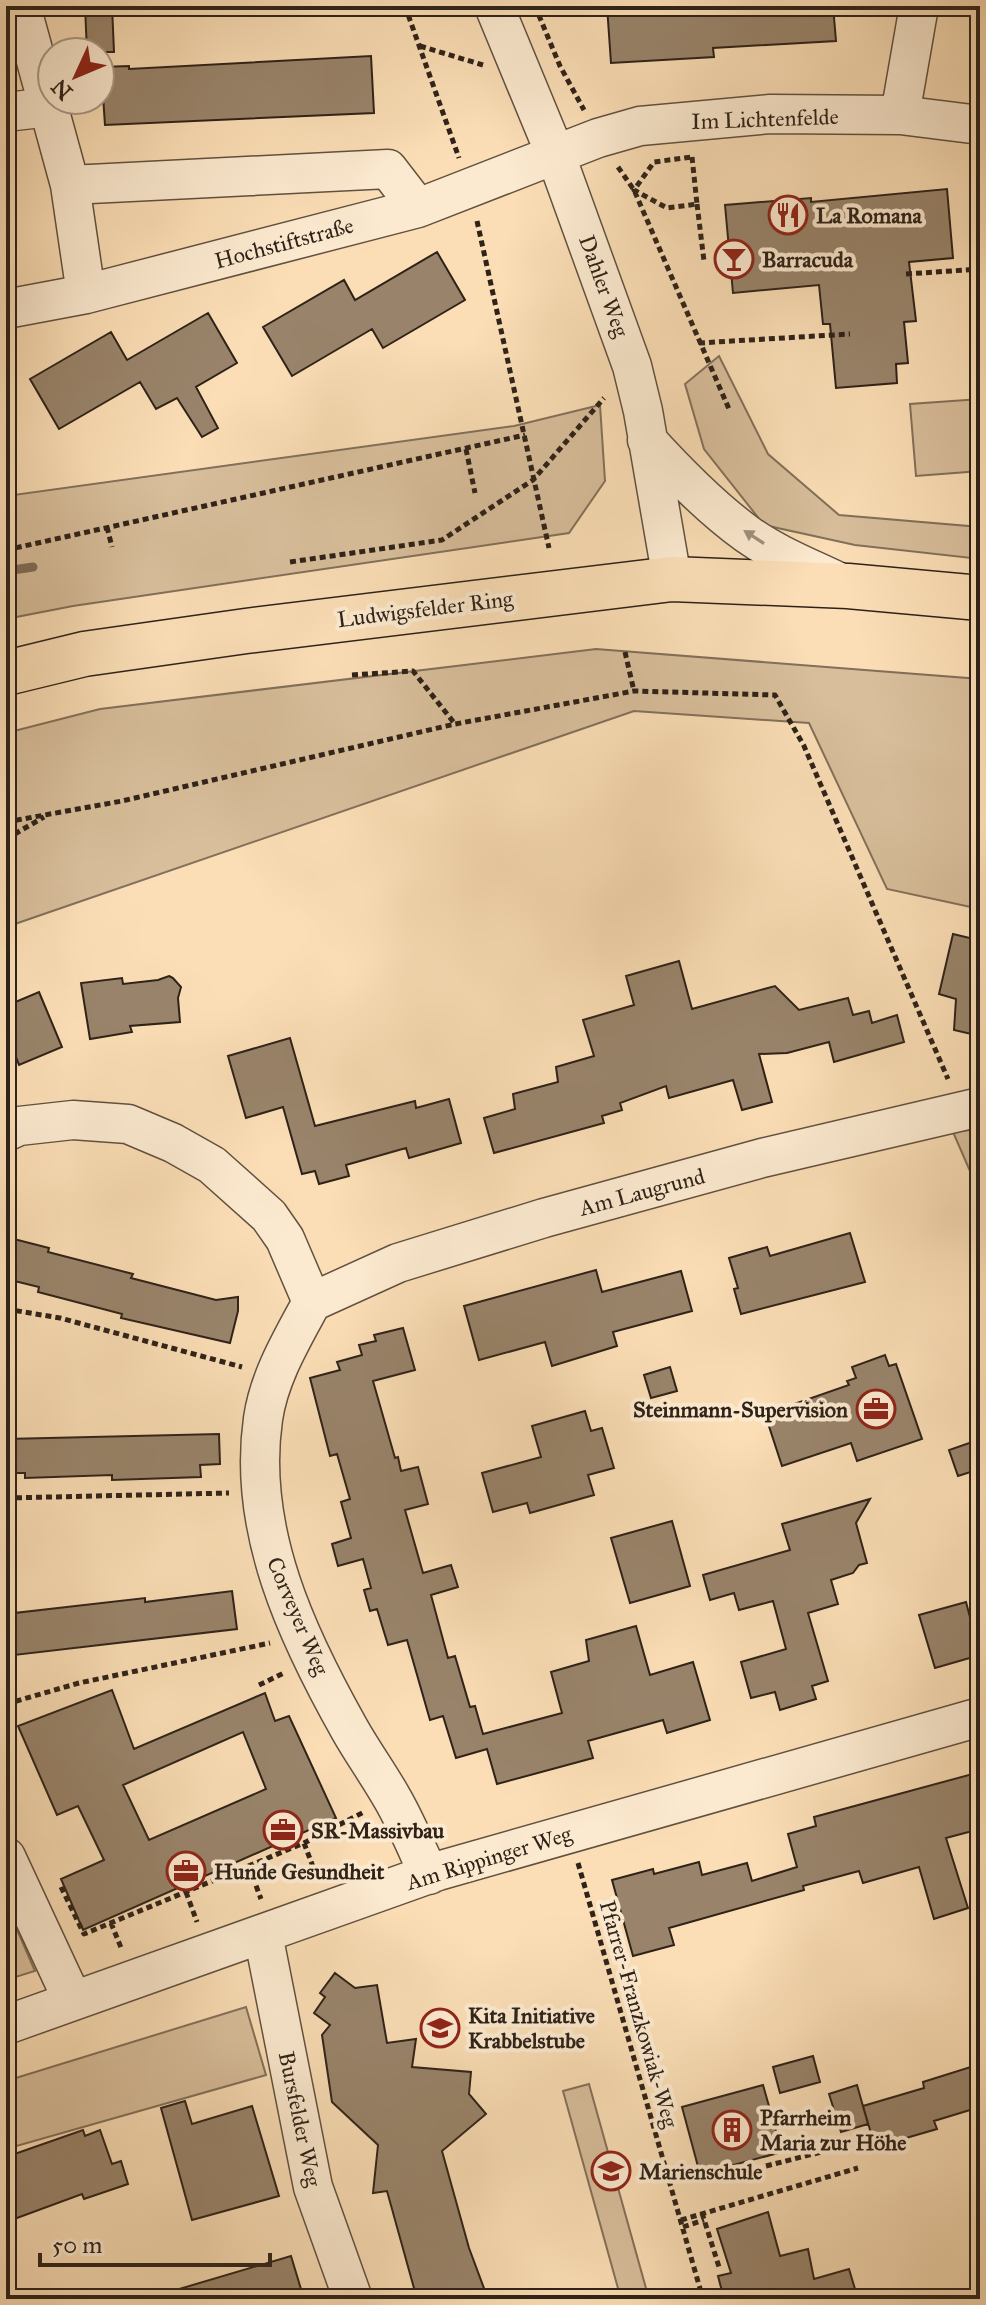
<svg xmlns="http://www.w3.org/2000/svg" width="986" height="2305" font-family="'IM FELL Great Primer',serif">
  <rect width="100%" height="100%" fill="#fbdeb6"/>
  <filter id="stains"><feTurbulence type="fractalNoise" baseFrequency=".0025" numOctaves="4"/><feColorMatrix values="0 0 0 0 .2 0 0 0 0 .09 0 0 0 0 .02 0 0 0 .5 -.17"/></filter>
  <radialGradient id="worn" r=".72"><stop offset=".6" stop-color="#630" stop-opacity="0"/><stop offset="1" stop-color="#630" stop-opacity=".3"/></radialGradient>
  <path fill="#d8be9b" stroke="#83705a" stroke-width="2" d="M719 356 768 454 839 515 980 527V559L855 545 764 525 704 449 685 384Z
    M980 399V471L916 476 910 404Z
    M600 405 605 481 569 533 73 606 6 619V496L514 426Z
    M596 649 980 679V909L887 889 809 723 634 711 6 927V733L100 709Z
    M978 1129 980 1134V1194L953 1132Z
    M6 1904 35 1971 6 1980Z
    M246 2007 266 2075 6 2149V2081Z
    M589 2084 649 2299H621L563 2091Z"/>
  <g fill="none" stroke-linecap="round" stroke-linejoin="round">
    <path stroke="#7f6c57" stroke-width="9" d="M6 571 33 567"/>
  </g>
  <path fill="#99846b" stroke="#2e2219" stroke-width="2" fill-rule="evenodd" d="M85 6H112L114 52H87Z
    M607 6H833L836 41 713 48 714 57 611 63Z
    M371 56 374 113 105 125 101 67 129 66V69Z
    M947 189 953 258 909 262 916 321 904 322 908 363 896 364 897 383 836 388 830 324H823L819 285 733 293 725 205 811 198V202Z
    M437 252 465 300 383 348 372 329 292 376 263 327 344 280 355 300Z
    M208 313 237 363 196 387 218 428 202 437 177 398 156 409 140 382 59 429 30 379 111 332 127 360Z
    M953 934 978 940 972 962 980 964V1036L954 1030 956 999 939 994Z
    M679 961 692 1009 775 986 799 1010 848 998 853 1015 869 1011 872 1023 897 1015 904 1042 834 1062 829 1042 787 1053 759 1054 772 1102 742 1110 733 1080 669 1098 666 1086 620 1103 622 1110 602 1116 604 1123 494 1153 484 1118 515 1109 513 1094 558 1082 556 1067 594 1056 583 1020 634 1005 626 976Z
    M169 976 173 978 181 987 178 998 180 1022 130 1026 132 1032 90 1039 81 983 122 978 123 984 158 980Z
    M39 992 62 1047 19 1065 6 1030V1006Z
    M290 1038 315 1126 415 1101 416 1108 449 1099 461 1143 409 1158 406 1148 346 1165 349 1176 319 1184 315 1171 302 1174 283 1107 246 1118 228 1056Z
    M850 1233 865 1282 741 1314 734 1289 738 1288 729 1258 767 1247 770 1256Z
    M6 1237 49 1248 48 1252 133 1274 131 1278 216 1300 238 1297V1311L230 1343 121 1318 122 1314 38 1292 39 1287 6 1279Z
    M596 1270 602 1292 681 1271 692 1311 613 1332 617 1346 552 1366 545 1342 479 1360 464 1306Z
    M403 1328 415 1370 373 1381 395 1458 398 1457 401 1471 418 1467 428 1504 405 1510 423 1573 451 1565 458 1587 431 1595 448 1658 455 1656 470 1707 475 1706 483 1734 562 1713 551 1672 589 1661 586 1640 636 1626 650 1675 693 1662 710 1720 667 1733 663 1720 588 1741 593 1758 497 1784 487 1749 456 1758 443 1716 430 1720 407 1640 388 1645 377 1609 370 1611 364 1590 371 1588 363 1559 338 1566 332 1544 351 1538 341 1502 350 1499 337 1454 330 1456 310 1378 340 1370 337 1362 362 1355 359 1345 376 1341 374 1335Z
    M885 1355 889 1366 896 1364 922 1439 857 1461 851 1443 782 1466 765 1414 849 1385 847 1381 856 1378 852 1367Z
    M670 1367 677 1391 651 1398 644 1375Z
    M585 1411 591 1431 602 1428 614 1468 588 1475 594 1495 530 1513 527 1503 493 1512 482 1473 541 1457 532 1426Z
    M219 1434 220 1464 200 1465 201 1477 112 1480V1475L25 1478V1473H6V1439Z
    M975 1441 980 1456V1469L958 1476 949 1450Z
    M870 1499 856 1523 867 1563 859 1565 853 1573 831 1580 838 1604 808 1613 828 1681 812 1686 816 1699 780 1710 775 1692 751 1698 741 1662 786 1649 773 1601 739 1610 734 1593 710 1600 703 1575 790 1550 782 1524Z
    M672 1521 690 1586 630 1603 611 1538Z
    M232 1591 237 1629 6 1656V1614L145 1598V1602Z
    M966 1602 980 1655 935 1668 919 1615Z
    M112 1690 134 1749 265 1693 275 1721 289 1716 336 1818 83 1930 61 1879 104 1860 78 1806 57 1815 18 1726ZM243 1732 266 1789 149 1840 123 1785Z
    M980 1772V1829L946 1838 968 1908 934 1919 919 1867 863 1883 859 1871 803 1886 804 1890 669 1928 674 1945 633 1956 612 1880 653 1869 654 1874 699 1862 702 1875 747 1863 752 1881 797 1867 788 1834 816 1826 814 1817Z
    M335 1973 355 1988 377 1985 387 2043 416 2039 412 2067 471 2072 469 2094 486 2114 442 2151 469 2248 488 2299H417L387 2191 373 2193 378 2145 332 2102 322 2035 330 2025 314 2013 325 1997 320 1993Z
    M813 2056 820 2082 780 2093 773 2067Z
    M980 2064V2107L934 2121 937 2129 875 2147 863 2106 924 2088 923 2082Z
    M763 2085 782 2152 700 2174 682 2107Z
    M857 2085 868 2124 841 2132 829 2094Z
    M185 2101 192 2124 252 2106 279 2196 192 2220 161 2108Z
    M83 2130 85 2136 100 2130 112 2164 121 2161 128 2184 84 2199 82 2194 6 2222V2157Z
    M768 2212 780 2256 808 2249 814 2279 849 2269 858 2299H724L718 2276 731 2273 717 2229Z
    M291 2256 304 2299H170L169 2292Z"/>
  <g fill="none" stroke-linecap="round" stroke-linejoin="round">
    <defs>
      <path id="minor" d="M21 6 70 185 86 294
        M494 6 556 156 632 366 643 411 672 579
        M6 112 50 107
        M900 115 919 6
        M70 185 388 169 418 208
        M6 309 86 294 418 208 598 138 640 126 770 114 900 115 980 125
        M647 440C678 474 710 507 747 534 776 555 810 568 841 583
        M6 1132 19 1126 73 1120 128 1124 173 1143 212 1165 269 1216 285 1239 312 1302C292 1339 269 1377 263 1419 247 1530 297 1636 350 1730 363 1753 379 1775 392 1798 406 1822 417 1849 429 1875
        M312 1302 398 1263 544 1218 762 1158 980 1107
        M6 1857 73 2001
        M263 1934 313 2187 353 2299
        M6 2025 438 1871 980 1717"/>
      <path id="major" d="M6 673 84 654 246 631 672 579 848 586 980 598"/>
    </defs>
    <use href="#minor" stroke="#615140" stroke-width="41"/>
    <use href="#major" stroke="#2e2219" stroke-width="47"/>
    <path stroke="#2e2219" stroke-width="5" stroke-dasharray="6 4" stroke-linecap="butt" d="M405 6 459 158
      M535 6 560 66 584 110
      M420 46 483 65
      M692 157 697 204 667 208 634 190 654 162Z
      M618 167 634 190 729 409
      M697 204 704 261
      M477 221 549 548
      M906 274 980 269
      M699 343 850 334
      M466 449 475 493
      M107 527 112 547
      M6 550 525 435
      M290 562 442 540 533 480 604 398
      M625 652 634 691
      M352 675 413 671 455 724
      M6 822 122 801 455 724 634 691 775 695 804 746 948 1079
      M6 839 44 817
      M6 1309 60 1318 242 1367
      M6 1498 229 1493
      M259 1685 284 1673
      M6 1704 79 1683 270 1643
      M304 1843 318 1880
      M578 1863 703 2299
      M249 1867 261 1899
      M61 1887 84 1934 304 1843 364 1812
      M186 1892 197 1922
      M111 1923 122 1950
      M766 2166 837 2148
      M702 2213 720 2270
      M681 2220 858 2168
      M683 2227 704 2220"/>
    <use href="#minor" stroke="#fcead0" stroke-width="38"/>
    <use href="#major" stroke="#fbdeb6" stroke-width="44"/>
  </g>
  <defs><path id="oneway-solid" d="M-6-.8H1V-3.2L6.5 0L1 3.2V.8H-6Z" transform="scale(2)"/></defs>
  <use fill="#9f907e" href="#oneway-solid" transform="translate(754 537) rotate(-147)"/>
  <defs>
    <symbol id="restaurant-ring" viewBox="-11 -11 22 22"><circle r="9.5" fill="#fcead0" stroke="#8f2418" stroke-width="1.5"/><path d="M-5-6h1v4h1v-4h1v4h1v-4h1v5L-1.5 .5V6h-2V.5L-5-1ZM5-6V6H3V1.5H1.5Q1.5-4 5-6Z" fill="#8f2418"/></symbol>
    <symbol id="bar-ring" viewBox="-11 -11 22 22"><circle r="9.5" fill="#fcead0" stroke="#8f2418" stroke-width="1.5"/><path d="M-6-5H6L.8 .8V4.5H3.5V6h-7V4.5H-.8V.8Z" fill="#8f2418"/></symbol>
    <symbol id="office-ring" viewBox="-11 -11 22 22"><circle r="9.5" fill="#fcead0" stroke="#8f2418" stroke-width="1.5"/><path d="M-6-3h4V-5.5h4V-3h4V5H-6ZM-1-4.5V-3h2v-1.5ZM-6 0V1H6V0Z" fill="#8f2418"/></symbol>
    <symbol id="school-ring" viewBox="-11 -11 22 22"><circle r="9.5" fill="#fcead0" stroke="#8f2418" stroke-width="1.5"/><path d="M0-5L7-2L0 1L-7-2ZM-4 1L0 2.5L4 1V4Q0 6-4 4Z" fill="#8f2418"/></symbol>
    <symbol id="building-ring" viewBox="-11 -11 22 22"><circle r="9.5" fill="#fcead0" stroke="#8f2418" stroke-width="1.5"/><path d="M-4-6H4V6H1V3H-1V6H-4ZM-2.5-4.3h1.7v1.8h-1.7ZM.8-4.3h1.7v1.8H.8ZM-2.5-1h1.7V.8h-1.7ZM.8-1h1.7V.8H.8Z" fill="#8f2418"/></symbol>
  </defs>
  <g fill-rule="evenodd">
    <use href="#restaurant-ring" x="766" y="193" width="44" height="44"/>
    <use href="#bar-ring" x="712" y="237" width="44" height="44"/>
    <use href="#office-ring" x="854" y="1387" width="44" height="44"/>
    <use href="#office-ring" x="261" y="1808" width="44" height="44"/>
    <use href="#office-ring" x="164" y="1849" width="44" height="44"/>
    <use href="#school-ring" x="418" y="2006" width="44" height="44"/>
    <use href="#building-ring" x="710" y="2108" width="44" height="44"/>
    <use href="#school-ring" x="589" y="2149" width="44" height="44"/>
  </g>
  <g text-anchor="middle" dominant-baseline="central" stroke-width="8" stroke-linejoin="round" paint-order="stroke">
    <g font-size="22" fill="#2e2219" stroke="#fcead0">
      <text transform="translate(765 119) rotate(-2)">Im Lichtenfelde</text>
      <text transform="translate(284 243) rotate(-15)">Hochstiftstraße</text>
      <text transform="translate(604 286) rotate(70)">Dahler Weg</text>
      <text transform="translate(425 609) rotate(-7)">Ludwigsfelder Ring</text>
      <text transform="translate(642 1192) rotate(-15)">Am Laugrund</text>
      <text transform="translate(298 1616) rotate(67)">Corveyer Weg</text>
      <text transform="translate(489 1858) rotate(-17)">Am Rippinger Weg</text>
      <text transform="translate(639 2014) rotate(74)">Pfarrer-Franzkowiak-Weg</text>
      <text transform="translate(300 2119) rotate(78)">Bursfelder Weg</text>
    </g>
    <g font-size="22" font-weight="bold" fill="#2e2219" stroke="#fcead0" text-anchor="start">
      <text x="816" y="215">La Romana</text>
      <text x="762" y="259">Barracuda</text>
      <text x="848" y="1409" text-anchor="end">Steinmann-Supervision</text>
      <text x="311" y="1830">SR-Massivbau</text>
      <text x="214" y="1871">Hunde Gesundheit</text>
      <text x="468" y="2015">Kita Initiative<tspan x="468" dy="25">Krabbelstube</tspan></text>
      <text x="760" y="2117">Pfarrheim<tspan x="760" dy="25">Maria zur Höhe</tspan></text>
      <text x="639" y="2171">Marienschule</text>
    </g>
  </g>
  <rect width="986" height="2305" fill="none" stroke="#fbdeb6" stroke-width="32"/>
  <rect x="8" y="8" width="970" height="2289" fill="none" stroke="#2e2219" stroke-width="4"/>
  <rect x="16" y="16" width="954" height="2273" fill="none" stroke="#2e2219" stroke-width="2"/>
  <g transform="translate(76 76) rotate(226)"><circle r="38" fill="#fcead0" stroke="#aa9a87" stroke-width="2"/>
  <path d="M0-6L14 30L0 20L-14 30Z" fill="#8f2418"/>
  <text y="-12" font-size="22" font-weight="bold" text-anchor="middle" fill="#2e2219">N</text>
  </g>
  <path d="M40 2253v12h230v-12" fill="none" stroke="#2e2219" stroke-width="4"/>
  <text x="52" y="2253" font-size="24" fill="#2e2219" stroke="#fcead0" stroke-width="6" paint-order="stroke">50 m</text>
  <rect width="100%" height="100%" filter="url(#stains)"/>
  <rect width="100%" height="100%" fill="url(#worn)"/>
</svg>
